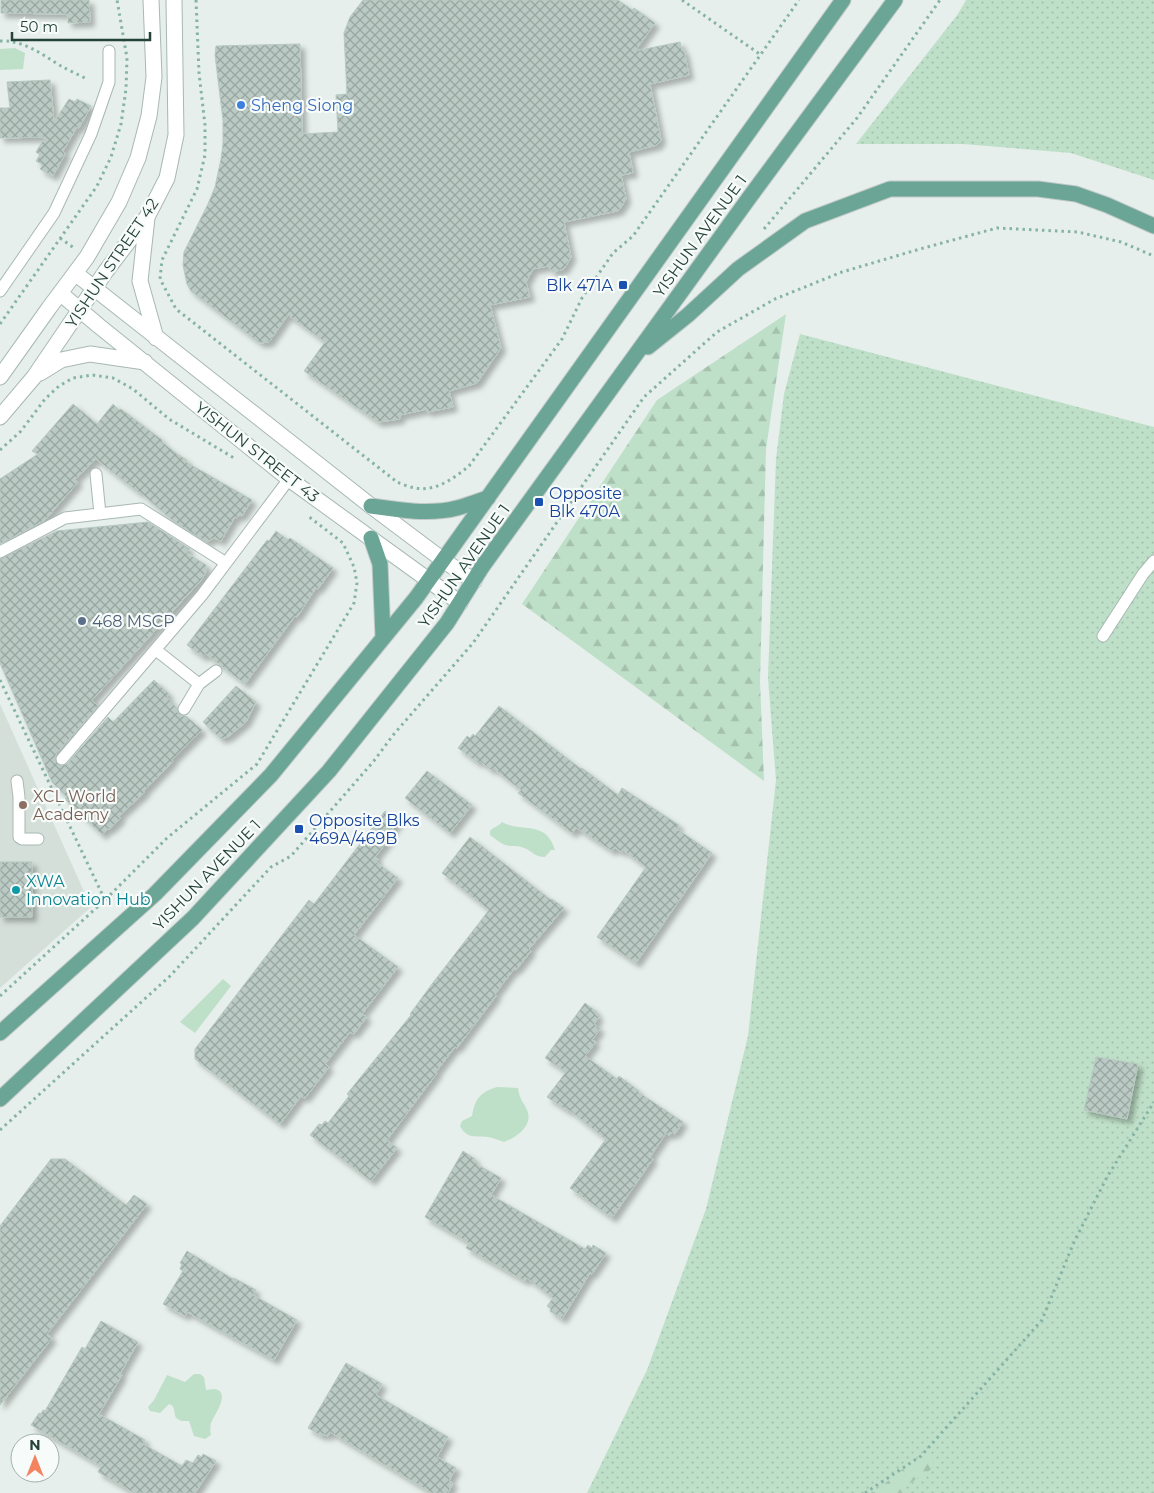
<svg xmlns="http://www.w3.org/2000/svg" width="1154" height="1493" font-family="Montserrat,sans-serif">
  <defs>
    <pattern id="grass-dots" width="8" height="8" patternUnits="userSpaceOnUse" patternTransform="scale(1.25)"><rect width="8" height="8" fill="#bfe0c8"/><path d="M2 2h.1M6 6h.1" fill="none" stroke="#a4c1ad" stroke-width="1.8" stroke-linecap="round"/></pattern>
    <pattern id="forest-firs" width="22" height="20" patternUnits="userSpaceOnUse" patternTransform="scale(1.25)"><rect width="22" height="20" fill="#bfe0c8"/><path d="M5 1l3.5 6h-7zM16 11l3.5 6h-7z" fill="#a4c1ad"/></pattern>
    <pattern id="building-cross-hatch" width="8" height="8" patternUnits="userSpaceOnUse" patternTransform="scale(1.25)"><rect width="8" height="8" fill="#bbcac4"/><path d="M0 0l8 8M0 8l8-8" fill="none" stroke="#98a6a0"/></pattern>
    <filter id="shadow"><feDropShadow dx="4.5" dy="4.5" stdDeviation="2.5" flood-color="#0004"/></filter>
  </defs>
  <rect width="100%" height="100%" fill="#e6efeb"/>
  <path fill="#d4dfda" d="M0 704 91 907 0 988Z"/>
  <path fill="url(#grass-dots)" d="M966 0H1154V180L1071 153 963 144H856L958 14Z
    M800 334 1154 427V1493H587L647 1370 706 1209 748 1036 776 780 768 678 776 459 784 394Z"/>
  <path fill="url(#forest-firs)" d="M786 314 766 449 760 681 764 781 522 604 657 400Z
    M925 1451 936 1466 903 1488 905 1493H873Z"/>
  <path fill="#bfe0c8" d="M15 48 25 53 23 69 0 70V49Z
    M502 822C521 833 546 819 555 850H551L545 857C534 857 533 851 524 848 519 846 516 846 511 846 503 846 497 840 490 835V831C493 827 498 827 502 822Z
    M223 979 231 986 195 1033 180 1022Z
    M497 1087 518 1088C520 1101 523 1101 527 1110 534 1126 515 1138 504 1142 498 1140 494 1138 488 1137 475 1136 467 1139 460 1126L462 1121 472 1116C475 1099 480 1092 497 1087Z
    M194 1374H200L204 1377 206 1390C210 1390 214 1388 218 1390 229 1396 214 1415 211 1423 210 1427 210 1431 211 1435L205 1439 194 1436 189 1421H181L176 1418C173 1412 176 1406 169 1404L160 1413 150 1411 148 1407 154 1400 167 1375 185 1382Z"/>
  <path fill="url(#building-cross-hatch)" stroke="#b8c9c2" filter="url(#shadow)" d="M1 0H89L90 22 68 23V15L64 14 1 13Z
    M363 0H618L632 10 634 8 655 23 635 51 680 42 682 51 684 50 689 75 650 84 661 140 657 145 629 152 633 173 621 175 626 199 620 209 617 211 564 222 571 257 564 269 553 272 548 266 533 269 526 282 530 297 490 305 501 348 477 383 449 391 453 407 427 412V409L400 415V419L378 422 304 371 325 342 288 315 269 342 260 343 191 291 187 284 183 265 184 252 208 204 215 187 221 159 223 144V120L215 55 216 46 300 44 302 134 338 132 336 95 347 94 344 33 350 17Z
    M50 80 54 122 69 99 75 102 77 99 91 106 79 128 77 127 63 151 65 154 53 176 40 169 43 165 36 161 40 155 36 152 45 137 0 138V108H10L7 82Z
    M73 404 97 424 113 404 119 410 121 409 162 440V442L177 454 187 460 186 462 252 500 242 516 239 515 237 518 235 517 221 541 214 538 206 542 172 520 140 492H138L96 459 75 479 78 482 45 520 0 544V479L38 454 32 451Z
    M148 522 190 549 185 552 206 565V572L202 579 92 700 98 706 56 754 55 761 60 766 67 764 108 717 113 722 154 680 169 694 167 697 177 708 178 713 181 716H186L202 730 172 760 173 761 144 791 145 792 119 816 121 818 110 829H107L102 835 65 799 67 797 52 782 0 663V559L57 531Z
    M276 531 288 540 290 538 333 568 318 589 316 588 297 617 295 616 245 684 206 654 203 657 187 645 267 540 269 541Z
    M236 686 256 702 246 722 229 736 221 739 203 722Z
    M499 706 581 769 582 768 618 795 622 788 679 825 677 829 712 853 636 963 597 937 646 867 623 850 622 852 615 848 612 851 577 828 572 833 518 793 521 790 493 768 491 770 480 761 478 763 458 748 467 736 470 738 473 734 475 736Z
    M427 771 472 805 450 833 405 798Z
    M385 811 399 821 387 836 390 838 375 857 378 859 376 862 398 878 354 935 398 967 362 1014 367 1017 354 1034 350 1032 325 1064 329 1067 305 1098 301 1096 280 1124 195 1059V1049L309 900 314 904Z
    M470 837 551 900 552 899 564 908 529 949 531 951 516 970 514 969 495 994 496 996 457 1048 455 1047 436 1072 437 1073 387 1140 397 1148 371 1181 310 1135 319 1124 322 1125 325 1121 328 1123 349 1096 347 1094 411 1015 410 1014 435 980 489 910 442 873Z
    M0 862H32V917H0Z
    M585 1003 597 1012 595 1014 599 1017 594 1024 600 1029 592 1040 596 1042 585 1056 617 1079 619 1076 639 1091 638 1092 683 1122 675 1134 672 1132 669 1136 666 1133 650 1157 653 1159 612 1218 570 1188 606 1139 569 1110 568 1111 547 1097 566 1072 545 1058Z
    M1096 1057 1138 1064 1127 1119 1084 1110Z
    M463 1151 475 1159 474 1161 478 1165 501 1178 491 1195 585 1249 588 1245 592 1248 593 1245 606 1253 592 1274 590 1273 562 1319 550 1311 551 1309 547 1306 553 1298 527 1278 525 1281 466 1248 469 1243 425 1217Z
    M51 1159H65L126 1205 134 1195 147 1204 47 1334 52 1338 0 1405V1226Z
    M187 1251 233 1279 234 1278 256 1290 253 1295 297 1320 274 1360 187 1312 185 1316 163 1304 183 1271 180 1269 182 1264 180 1263Z
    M101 1321 138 1342 120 1374 122 1375 99 1414 145 1440 143 1444 182 1466 186 1460 193 1463 198 1455 202 1457 203 1454 216 1461 195 1493H134L98 1472 101 1466 31 1425 39 1413 41 1414 43 1410 45 1411 82 1347 85 1349Z
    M346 1363 382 1384 376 1395 448 1437 437 1457 456 1468 449 1481 453 1483 448 1493H432L330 1432 328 1436 323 1434 322 1436 308 1428Z"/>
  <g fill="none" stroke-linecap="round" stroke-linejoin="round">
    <defs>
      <path id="service" d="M0 291 54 213 91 134 109 82V51
        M96 474 100 514
        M0 552 65 518 141 509 226 563
        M1103 636 1143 574 1154 561
        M156 650 199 684 184 709
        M199 684 216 671
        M62 759 202 595 289 479
        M17 781 19 797V837L22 839H38"/>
      <path id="minor" d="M147 218 140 281 156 338
        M75 273 371 506 443 560 474 581
        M60 293 99 326 289 479 460 603
        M40 373 61 360 90 354 145 362
        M0 377 49 308 87 257 119 202 138 158 149 116 154 77 151 0
        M0 417 34 377 106 271 147 217 167 178 176 135 174 0"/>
      <path id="primary" d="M648 347 688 315 738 269 805 221 890 189H1038L1076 194 1107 205 1154 226
        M371 506C398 510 430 515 457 508 468 505 478 501 488 498
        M371 538 380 564 383 637
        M0 1033 155 894 271 775 416 598 843 0
        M0 1099 193 918 329 771 447 623 482 567 749 198 895 0"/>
    </defs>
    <use href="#service" stroke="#a8b8b2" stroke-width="13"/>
    <use href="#minor" stroke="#a8b8b2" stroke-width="17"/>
    <use href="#primary" stroke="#c2cac8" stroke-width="17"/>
    <path stroke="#86b3a5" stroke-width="3" stroke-dasharray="2.5 4" stroke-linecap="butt" d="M196 0 199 73 205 125V155L197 189 162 260 160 279 176 309 397 482C402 484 409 487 415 488 436 492 454 478 469 466L562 339 582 298 613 253 633 236 799 0
      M682 0 761 55
      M0 41C24 40 41 54 61 66 68 70 77 74 85 78
      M764 229 857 118 940 0
      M60 238 74 248
      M0 324 97 186 111 157 121 124 126 89 127 58 117 0
      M0 450 21 431 45 399 59 386 73 378 92 375 113 378 133 389 169 419 234 458
      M0 680 105 900
      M0 996 105 900 167 838 257 764 354 603 357 583 354 567 343 543 308 516
      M0 1130 170 976 271 867 291 856 373 762 394 734 473 643 644 397 717 332 775 299 842 272 920 249 997 228 1078 232 1121 242 1154 256
      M865 1493 921 1456 1042 1320 1074 1242 1107 1177 1154 1102"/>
    <use href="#service" stroke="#fff" stroke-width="11"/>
    <use href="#minor" stroke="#fff" stroke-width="15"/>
    <use href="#primary" stroke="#6aa596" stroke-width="15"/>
  </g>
  <circle fill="#3f7fe0" stroke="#f7fbf9" stroke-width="2" cx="241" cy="105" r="5"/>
  <g fill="#1a4fb4" stroke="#f7fbf9" stroke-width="2">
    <rect x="618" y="280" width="10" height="10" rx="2.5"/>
    <rect x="534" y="497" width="10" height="10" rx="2.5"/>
    <rect x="294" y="824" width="10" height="10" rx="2.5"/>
  </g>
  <circle fill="#5c6f8a" stroke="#f7fbf9" stroke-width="2" cx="82" cy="621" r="5"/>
  <circle fill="#8d6e63" stroke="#f7fbf9" stroke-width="2" cx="23" cy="805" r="5"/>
  <circle fill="#0f9aa8" stroke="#f7fbf9" stroke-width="2" cx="16" cy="890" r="5"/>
  <g text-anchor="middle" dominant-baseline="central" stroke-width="4.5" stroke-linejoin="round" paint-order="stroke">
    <g font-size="16" fill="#366cbe" stroke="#f7fbf9" text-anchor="start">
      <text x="251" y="105">Sheng Siong</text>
    </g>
    <g font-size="16" fill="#24423a" stroke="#f7fbf9">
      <text transform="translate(700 236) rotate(-54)">YISHUN AVENUE 1</text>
      <text transform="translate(112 263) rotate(-56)">YISHUN STREET 42</text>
      <text transform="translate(257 452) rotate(38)">YISHUN STREET 43</text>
      <text transform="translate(464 566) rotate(-55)">YISHUN AVENUE 1</text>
      <text transform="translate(207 875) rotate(-46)">YISHUN AVENUE 1</text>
    </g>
    <g font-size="16" fill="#164399" stroke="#f7fbf9" text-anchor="start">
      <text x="613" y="285" text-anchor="end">Blk 471A</text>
      <text x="549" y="493">Opposite<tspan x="549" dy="18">Blk 470A</tspan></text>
      <text x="309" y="820">Opposite Blks<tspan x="309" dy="18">469A/469B</tspan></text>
    </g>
    <g font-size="16" fill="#4e5e75" stroke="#f7fbf9" text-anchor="start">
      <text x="92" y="621">468 MSCP</text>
    </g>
    <g font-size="16" fill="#785e54" stroke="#f7fbf9" text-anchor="start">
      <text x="33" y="796">XCL World<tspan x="33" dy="18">Academy</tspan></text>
    </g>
    <g font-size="16" fill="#0d838f" stroke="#f7fbf9" text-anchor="start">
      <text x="26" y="881">XWA<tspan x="26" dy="18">Innovation Hub</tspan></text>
    </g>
  </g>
  <g transform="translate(35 1458)"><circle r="24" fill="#f7fbf9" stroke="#a3b1ad"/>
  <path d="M0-4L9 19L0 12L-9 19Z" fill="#f4845f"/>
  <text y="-8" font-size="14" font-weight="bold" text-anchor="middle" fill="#24423a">N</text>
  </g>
  <path d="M12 32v8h138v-8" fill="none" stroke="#24423a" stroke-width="2.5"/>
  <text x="20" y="32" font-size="15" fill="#24423a" stroke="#f7fbf9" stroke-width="4" paint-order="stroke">50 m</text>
</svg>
